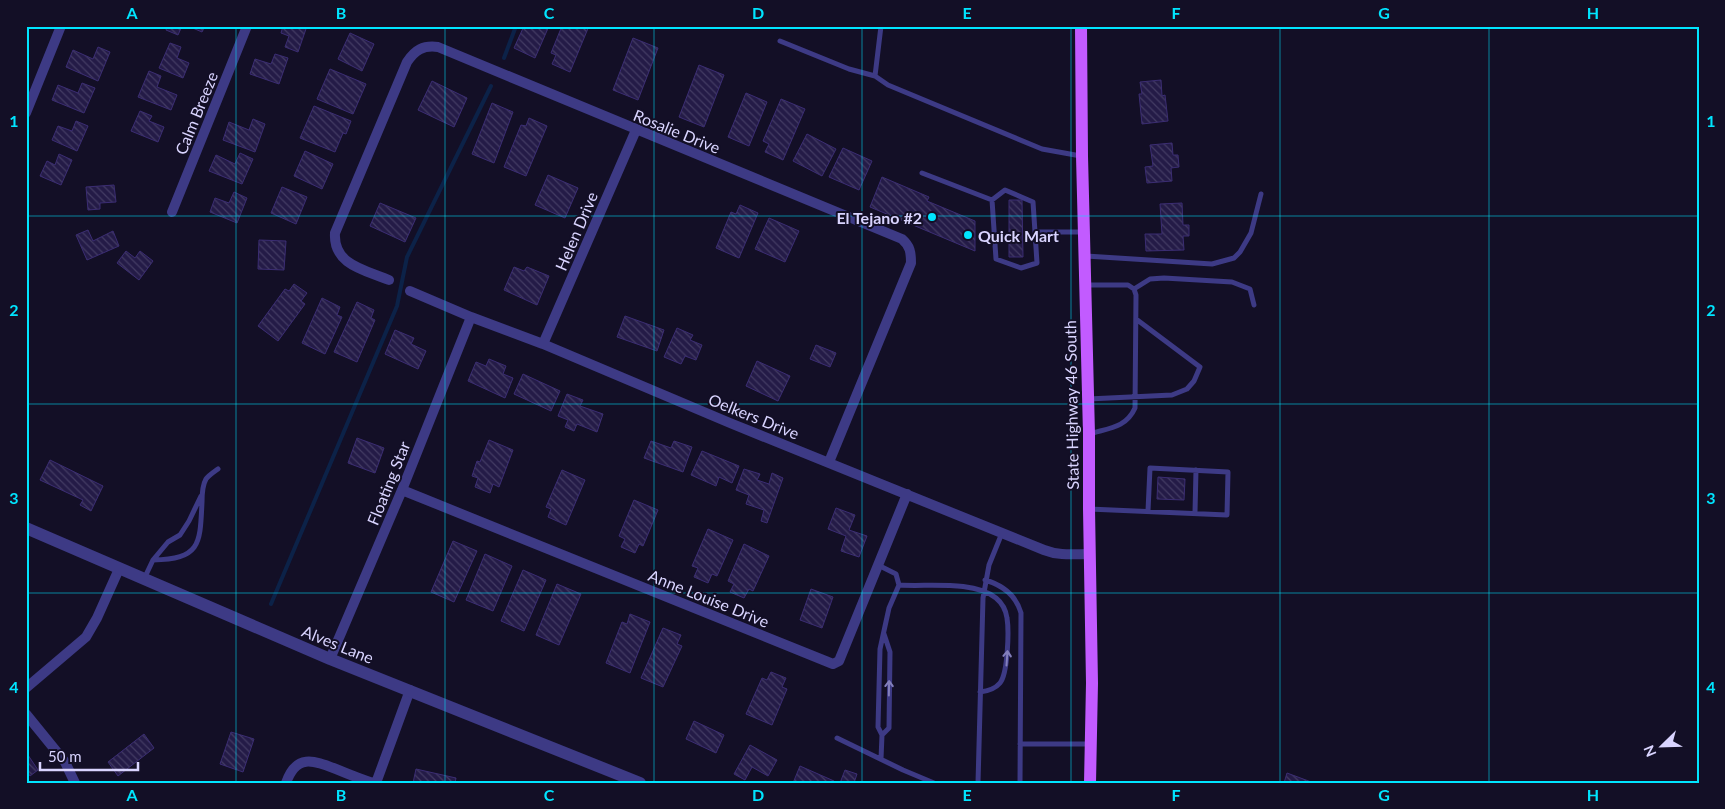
<svg xmlns="http://www.w3.org/2000/svg" width="1725" height="809" font-family="Lato,sans-serif">
  <defs>
    <pattern id="building-back-hatch" width="6" height="6" patternUnits="userSpaceOnUse" patternTransform="scale(1.25)"><rect width="6" height="6" fill="#241b47"/><path d="M-1 5l2 2M0 0l6 6M5-1l2 2" fill="none" stroke="#433b63"/></pattern>
  </defs>
  <rect width="100%" height="100%" fill="#130f26"/>
  <g fill="none" stroke-linecap="round" stroke-linejoin="round">
    <path stroke="#0c2248" stroke-width="4" d="M504 58 516 26
      M271 604 397 306 407 257 491 86"/>
  </g>
  <path fill="url(#building-back-hatch)" stroke="#3b2d73" d="M167 26H182L178 35 166 30Z
    M188 26H205L202 32Z
    M283 26H307L298 52 285 47 289 36 281 33Z
    M524 26H549L535 58 514 48Z
    M562 26H589L570 72 552 64 556 55 551 53Z
    M350 33 374 44 362 71 338 59Z
    M633 38 658 48 638 100 613 90Z
    M170 43 181 47 177 58 189 63 183 78 159 68Z
    M98 47 110 52 98 81 66 67 73 50 93 59Z
    M275 54 288 58 279 84 250 74 255 59 271 64Z
    M699 65 724 75 704 127 679 117Z
    M330 69 366 84 353 114 317 99Z
    M149 71 161 76 157 87 177 95 171 110 138 97Z
    M1161 80 1162 96 1165 95 1168 121 1142 124 1139 94H1142L1140 82Z
    M432 81 467 98 454 127 418 110Z
    M82 83 95 88 84 113 52 100 58 85 78 93Z
    M746 93 767 102 749 146 728 137Z
    M781 99 805 109 783 160 765 152 769 144 763 141Z
    M492 103 513 112 494 163 472 154Z
    M314 106 351 121 346 134 343 133 335 152 300 138Z
    M140 111 152 116 149 121 164 127 158 142 131 131Z
    M529 118 547 126 526 176 504 167 521 125 526 126Z
    M253 119 265 124 255 152 223 140 229 122 249 130Z
    M76 121 88 126 77 151 52 140 58 126 72 131Z
    M807 134 836 149 822 176 793 161Z
    M1172 143 1173 155H1178L1179 167 1171 168 1172 181 1147 183 1145 167 1153 166 1150 145Z
    M843 148 872 161 859 190 829 177Z
    M305 151 333 164 322 189 294 176Z
    M240 153 253 159 242 184 209 171 216 155 235 164Z
    M59 154 72 160 61 185 40 176 47 161 55 165Z
    M548 175 578 188 565 218 535 205Z
    M882 177 929 197 927 201 975 221V251L870 207Z
    M114 185 116 202 100 203V209L88 210 86 187Z
    M282 187 307 197 296 224 271 213Z
    M234 192 247 198 237 223 210 212 215 198 229 203Z
    M1009 200H1022L1023 257H1009Z
    M380 203 416 218 405 242 370 226Z
    M1182 203 1183 225H1189V236H1183L1184 250 1146 251 1145 234H1162L1160 204Z
    M740 205 758 213 739 258 716 248 731 212 736 214Z
    M769 218 799 231 785 262 755 249Z
    M88 230 93 241 113 231 119 246 87 260 76 235Z
    M259 240 286 241 284 270 258 269Z
    M126 251 135 258 140 251 153 261 139 280 117 263Z
    M514 267 524 271 527 267 549 276 537 305 504 290Z
    M294 284 307 293 301 301 305 304 278 341 258 326 285 289 289 291Z
    M322 298 340 307 337 315 342 317 325 354 302 343Z
    M357 302 374 310 371 318 375 320 357 362 334 352Z
    M625 316 664 330 657 351 617 337Z
    M677 328 693 335 690 340 702 345 696 360 685 356 681 364 664 357Z
    M395 330 414 338 411 344 426 351 418 369 385 354Z
    M816 345 836 353 830 367 810 359Z
    M489 359 506 366 503 374 513 378 505 398 468 381 476 362 486 366Z
    M757 361 790 376 778 401 746 386Z
    M523 374 560 391 551 411 514 394Z
    M567 394 583 400 580 406 603 414 597 432 577 424 574 431 565 427 568 420 558 416Z
    M357 438 384 448 375 473 348 463Z
    M489 440 513 450 499 487 493 484 490 493 475 487 478 478 472 476 477 461 480 462Z
    M651 441 671 448 674 441 692 447 683 472 644 458Z
    M702 451 739 466 732 483 719 477 716 486 691 475Z
    M50 460 103 486 91 511 80 505 83 500 40 480Z
    M744 469 760 474 757 480 769 484 772 473 783 478 767 523 761 521 764 510 746 504 749 495 736 490Z
    M562 470 585 480 566 525 548 517 551 509 546 507Z
    M1158 477 1185 479 1184 500 1157 499Z
    M634 500 658 510 643 546 639 544 635 553 621 547 625 539 619 536Z
    M836 508 855 515 849 530 867 536 859 557 841 551 846 536 828 529Z
    M708 529 733 540 717 576 712 574 708 583 694 577 698 568 692 566Z
    M453 541 477 551 454 602 431 592Z
    M744 544 769 556 753 591 749 589 744 598 730 592 734 584 728 581Z
    M485 554 512 566 493 611 466 600Z
    M523 570 546 580 524 631 501 621Z
    M557 584 581 594 559 645 536 635Z
    M811 589 833 597 822 628 800 620Z
    M630 614 650 622 630 673 606 663 622 622 627 624Z
    M663 628 681 635 677 644 682 646 663 687 641 678Z
    M771 672 786 678 782 687 787 689 772 725 746 714 762 678 767 680Z
    M694 721 724 735 716 753 686 739Z
    M231 732 254 739 243 772 220 764Z
    M144 734 154 748 118 776 108 762Z
    M750 745 777 760 768 776 752 767 745 780 734 774Z
    M26 752 38 770 30 776 26 770Z
    M800 766 834 781 833 783H793Z
    M416 769 456 778 455 783H413Z
    M845 770 857 774 854 783H840Z
    M1287 773 1314 783H1284Z"/>
  <g fill="none" stroke-linecap="round" stroke-linejoin="round">
    <path stroke="#3d3a85" stroke-width="5" d="M881 26 875 76 888 85 1042 149 1081 156
      M780 41 849 69 875 76
      M922 173 992 200 1005 190 1033 202 1035 232H1084
      M992 200 996 259 1021 268 1037 263 1035 232
      M1086 256 1212 264 1234 258 1240 252 1251 233 1261 194
      M1086 285H1128L1134 289 1136 295 1135 408C1126 428 1109 428 1089 434
      M1134 289 1150 279 1164 278 1232 282 1250 289 1254 305
      M1088 399 1172 395 1187 389 1194 381 1200 367 1136 319
      M1089 509 1227 515 1228 472 1150 468 1148 511
      M1195 512 1196 470
      M153 560 168 542 180 535 189 521 201 496
      M878 565 896 574 899 585 889 608 880 649 878 727 882 735 881 759
      M144 579 153 560C201 559 200 544 202 502 202 495 202 486 206 479 209 475 214 472 218 469
      M985 580C1002 585 1016 595 1021 613L1020 783
      M899 585C927 587 973 580 996 598 1002 603 1006 611 1007 618 1009 630 1008 673 1000 683 995 689 989 691 980 692
      M882 735 889 728 890 652 884 634
      M837 738 903 770 934 783
      M1020 744H1090
      M978 783 983 598 989 565 1002 533"/>
    <path stroke="#3d3a85" stroke-width="10" d="M26 113 61 26
      M172 212 247 26
      M389 280C365 270 333 265 335 233L407 62C415 50 423 45 438 47L902 239C910 246 911 252 911 263L829 462
      M410 291 471 317 543 344 730 423 1044 550C1059 556 1074 554 1089 554
      M543 344 636 130
      M402 490 833 664 839 661 907 494
      M330 659 402 490 471 317
      M26 688 86 637 97 618 119 569
      M26 714 65 762 75 783
      M286 783C296 754 313 760 336 769 348 774 360 779 373 783
      M376 783 410 690"/>
    <path stroke="#3d3a85" stroke-width="12" d="M26 528 330 659 640 783"/>
    <path stroke="#c25bff" stroke-width="12" d="M1081 26 1082 156 1089 434V509L1092 683 1090 783"/>
  </g>
  <defs><path id="oneway-shaft" d="M-6 0H5M1.5-3L5.5 0L1.5 3" fill="none" stroke-width="1.6" stroke-linecap="round" stroke-linejoin="round" transform="scale(1.25)"/></defs>
  <g stroke="#837fbc">
    <use href="#oneway-shaft" transform="translate(1007 658) rotate(-86)"/>
    <use href="#oneway-shaft" transform="translate(889 688) rotate(-89)"/>
  </g>
  <path fill="none" stroke="#00e5ff" stroke-width="1" stroke-opacity="0.55" d="M236 26V783M445 26V783M654 26V783M862 26V783M1071 26V783M1280 26V783M1489 26V783M26 216H1699M26 404H1699M26 593H1699"/>
  <g fill="#00e5ff" stroke="#130f26" stroke-width="2">
    <circle cx="932" cy="217" r="5"/>
    <circle cx="968" cy="235" r="5"/>
  </g>
  <g text-anchor="middle" dominant-baseline="central" stroke-width="4" stroke-linejoin="round" paint-order="stroke">
    <g font-size="16" fill="#d9d4ff" stroke="#130f26">
      <text transform="translate(196 113) rotate(-68)">Calm Breeze</text>
      <text transform="translate(677 131) rotate(22)">Rosalie Drive</text>
      <text transform="translate(576 231) rotate(-67)">Helen Drive</text>
      <text transform="translate(1071 405) rotate(-91)">State Highway 46 South</text>
      <text transform="translate(754 416) rotate(22)">Oelkers Drive</text>
      <text transform="translate(388 483) rotate(-68)">Floating Star</text>
      <text transform="translate(709 598) rotate(22)">Anne Louise Drive</text>
      <text transform="translate(338 644) rotate(22)">Alves Lane</text>
    </g>
    <g font-size="16" font-weight="bold" fill="#d9d4ff" stroke="#130f26" text-anchor="end">
      <text x="922" y="217">El Tejano #2</text>
      <text x="978" y="235" text-anchor="start">Quick Mart</text>
    </g>
  </g>
  <rect width="1725" height="809" fill="none" stroke="#130f26" stroke-width="55"/>
  <g transform="translate(1662 746) rotate(247)" stroke="#130f26" stroke-width="4" paint-order="stroke">
  <path d="M0-4L9 19L0 12L-9 19Z" fill="#d9d4ff"/>
  <text y="-8" font-size="14" font-weight="bold" text-anchor="middle" fill="#d9d4ff">N</text>
  </g>
  <path d="M40 762v8h98v-8" fill="none" stroke="#d9d4ff" stroke-width="2.5"/>
  <text x="48" y="762" font-size="15" fill="#d9d4ff" stroke="#130f26" stroke-width="4" paint-order="stroke">50 m</text>
  <rect x="28" y="28" width="1670" height="754" fill="none" stroke="#00e5ff" stroke-width="2"/>
  <g font-size="16" text-anchor="middle" font-weight="bold" fill="#00e5ff">
    <text x="132" y="19">A</text>
    <text x="341" y="19">B</text>
    <text x="549" y="19">C</text>
    <text x="758" y="19">D</text>
    <text x="967" y="19">E</text>
    <text x="1176" y="19">F</text>
    <text x="1384" y="19">G</text>
    <text x="1593" y="19">H</text>
    <text x="14" y="127">1</text>
    <text x="1711" y="127">1</text>
    <text x="14" y="316">2</text>
    <text x="1711" y="316">2</text>
    <text x="14" y="504">3</text>
    <text x="1711" y="504">3</text>
    <text x="14" y="693">4</text>
    <text x="1711" y="693">4</text>
    <text x="132" y="801">A</text>
    <text x="341" y="801">B</text>
    <text x="549" y="801">C</text>
    <text x="758" y="801">D</text>
    <text x="967" y="801">E</text>
    <text x="1176" y="801">F</text>
    <text x="1384" y="801">G</text>
    <text x="1593" y="801">H</text>
  </g>
</svg>
